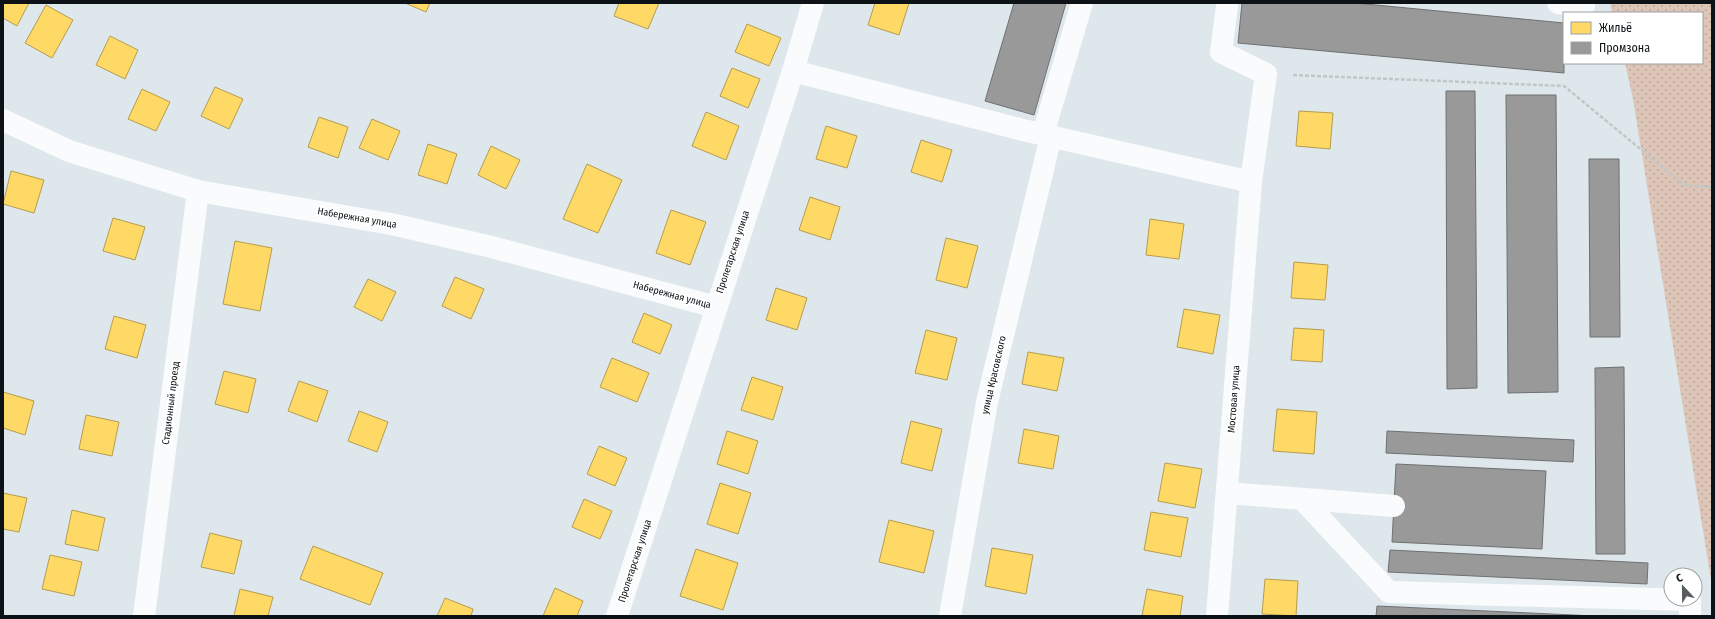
<svg xmlns="http://www.w3.org/2000/svg" width="1715" height="619" font-family="'Fira Sans Condensed',sans-serif">
  <defs>
    <pattern id="green-dots" width="8" height="8" patternUnits="userSpaceOnUse"><rect width="8" height="8" fill="#ddc5b7"/><path d="M2 2h.1M6 6h.1" fill="none" stroke="#bca89c" stroke-width="1.8" stroke-linecap="round"/></pattern>
  </defs>
  <rect width="100%" height="100%" fill="#dee7eb"/>
  <path fill="url(#green-dots)" d="M1610 3H1712V586L1633 99 1625 63H1702V13H1612Z"/>
  <path fill="#ffd966" stroke="#b69d4e" d="M3 3H29L17 26 3 18Z
    M405 3H430L426 12Z
    M619 3H659L648 29 614 16Z
    M875 3H909L899 35 868 25Z
    M46 5 73 20 52 58 25 43Z
    M747 24 781 38 769 66 735 52Z
    M110 36 138 50 125 79 96 65Z
    M732 68 760 79 748 108 720 96Z
    M215 87 243 99 229 129 201 116Z
    M142 89 170 102 156 131 128 119Z
    M1299 111 1333 113 1330 149 1296 146Z
    M706 112 739 126 726 160 692 146Z
    M319 117 348 127 338 158 308 147Z
    M372 119 400 131 388 160 359 148Z
    M826 126 857 136 847 168 816 159Z
    M921 140 952 150 942 182 911 172Z
    M428 144 457 154 447 184 418 175Z
    M491 146 520 160 506 189 478 175Z
    M587 164 622 180 598 233 563 219Z
    M11 171 44 180 34 213 3 204Z
    M810 197 840 207 830 240 799 230Z
    M671 210 706 222 690 265 656 253Z
    M113 218 145 227 135 260 103 251Z
    M1150 219 1184 224 1179 259 1146 255Z
    M946 238 978 246 967 288 936 280Z
    M235 241 272 248 260 311 223 304Z
    M1294 262 1328 265 1325 300 1291 298Z
    M455 277 484 289 471 319 442 306Z
    M368 279 396 292 382 321 354 307Z
    M776 288 807 298 797 330 766 320Z
    M1184 309 1220 315 1213 354 1177 347Z
    M644 313 672 325 660 354 632 342Z
    M114 316 146 325 137 358 105 349Z
    M1294 328 1324 330 1322 362 1291 360Z
    M926 330 957 338 947 380 915 373Z
    M1028 352 1064 358 1057 391 1022 384Z
    M612 358 649 373 637 402 600 387Z
    M224 371 256 379 248 413 215 404Z
    M752 377 783 387 773 420 741 410Z
    M299 381 328 391 317 422 288 411Z
    M3 392 34 401 25 435 3 428Z
    M1277 409 1317 412 1314 454 1273 451Z
    M359 411 388 422 377 452 348 441Z
    M86 415 119 422 112 456 79 449Z
    M911 421 942 429 932 471 901 463Z
    M1024 429 1059 436 1053 469 1018 463Z
    M727 431 758 441 748 474 717 464Z
    M599 446 627 458 615 486 587 474Z
    M1165 463 1202 469 1195 508 1158 501Z
    M720 483 751 493 738 534 707 524Z
    M3 493 27 498 19 532 3 529Z
    M584 499 612 511 600 539 572 527Z
    M72 510 105 518 98 551 65 544Z
    M1151 512 1188 518 1181 557 1144 550Z
    M889 520 934 531 924 573 879 562Z
    M210 533 242 541 234 574 201 567Z
    M313 546 383 573 370 605 300 579Z
    M992 548 1033 555 1026 594 985 586Z
    M696 549 738 563 723 610 680 596Z
    M50 555 82 562 74 596 42 589Z
    M1265 579 1298 581 1296 616 1262 614Z
    M555 588 583 601 577 616H543Z
    M240 589 273 597 268 616H234Z
    M1147 589 1183 596 1180 616H1142Z
    M445 598 473 609 471 616H437Z"/>
  <path fill="#999" stroke="#6f7071" d="M1014 3H1066L1034 115 985 101Z
    M1242 3H1355L1564 23V73L1238 43Z
    M1446 91H1475L1477 388 1447 389Z
    M1506 95H1556L1558 392 1508 393Z
    M1589 159H1619L1620 337H1590Z
    M1624 367 1625 554H1596L1595 368Z
    M1387 431 1574 440 1573 462 1386 453Z
    M1396 464 1546 471 1542 549 1392 542Z
    M1390 550 1648 563 1647 584 1388 572Z
    M1377 606 1595 616H1376Z"/>
  <g fill="none" stroke-linecap="round" stroke-linejoin="round">
    <path stroke="#c2c6c7" stroke-width="2.5" stroke-dasharray="4 2" stroke-linecap="butt" d="M1293 75 1564 86 1684 185 1712 187"/>
    <path stroke="#fafbfc" stroke-width="22" d="M1558 3 1584 6
      M793 71 1023 130 1251 182
      M3 120 69 151 198 191 391 224 492 247 716 307
      M1043 134 1082 3
      M1227 493 1394 506
      M1302 499 1389 592 1690 600V616
      M144 616 198 191
      M617 616 793 71 813 3
      M950 616 987 402 1051 136
      M1217 616 1251 182 1266 74 1221 52 1227 6"/>
  </g>
  <g text-anchor="middle" dominant-baseline="central" stroke-width="4" stroke-linejoin="round" paint-order="stroke">
    <g font-size="10" fill="#0c1215" stroke="#fff">
      <text transform="translate(357 218) rotate(10)">Набережная улица</text>
      <text transform="translate(733 252) rotate(-72)">Пролетарская улица</text>
      <text transform="translate(672 295) rotate(15)">Набережная улица</text>
      <text transform="translate(994 375) rotate(-77)">улица Красовского</text>
      <text transform="translate(1234 399) rotate(-86)">Мостовая улица</text>
      <text transform="translate(171 403) rotate(-83)">Стадионный проезд</text>
      <text transform="translate(635 561) rotate(-72)">Пролетарская улица</text>
    </g>
  </g>
  <rect width="1715" height="619" fill="none" stroke="#0c1215" stroke-width="8"/>
  <rect x="1563" y="12" width="140" height="52" fill="#ffffff" stroke="#9ea0a1"/>
  <rect x="1571" y="22" width="20" height="12" fill="#ffd966" stroke="#9ea0a1"/>
  <text x="1599" y="32" font-size="12" fill="#0c1215">Жильё</text>
  <rect x="1571" y="42" width="20" height="12" fill="#999999" stroke="#9ea0a1"/>
  <text x="1599" y="52" font-size="12" fill="#0c1215">Промзона</text>
  <g transform="translate(1683 587) rotate(338)"><circle r="19" fill="#ffffff" stroke="#9ea0a1"/>
  <path d="M0-3L7 15L0 10L-7 15Z" fill="#565d60"/>
  <text y="-6" font-size="11" font-weight="bold" text-anchor="middle" fill="#0c1215">С</text>
  </g>
</svg>
